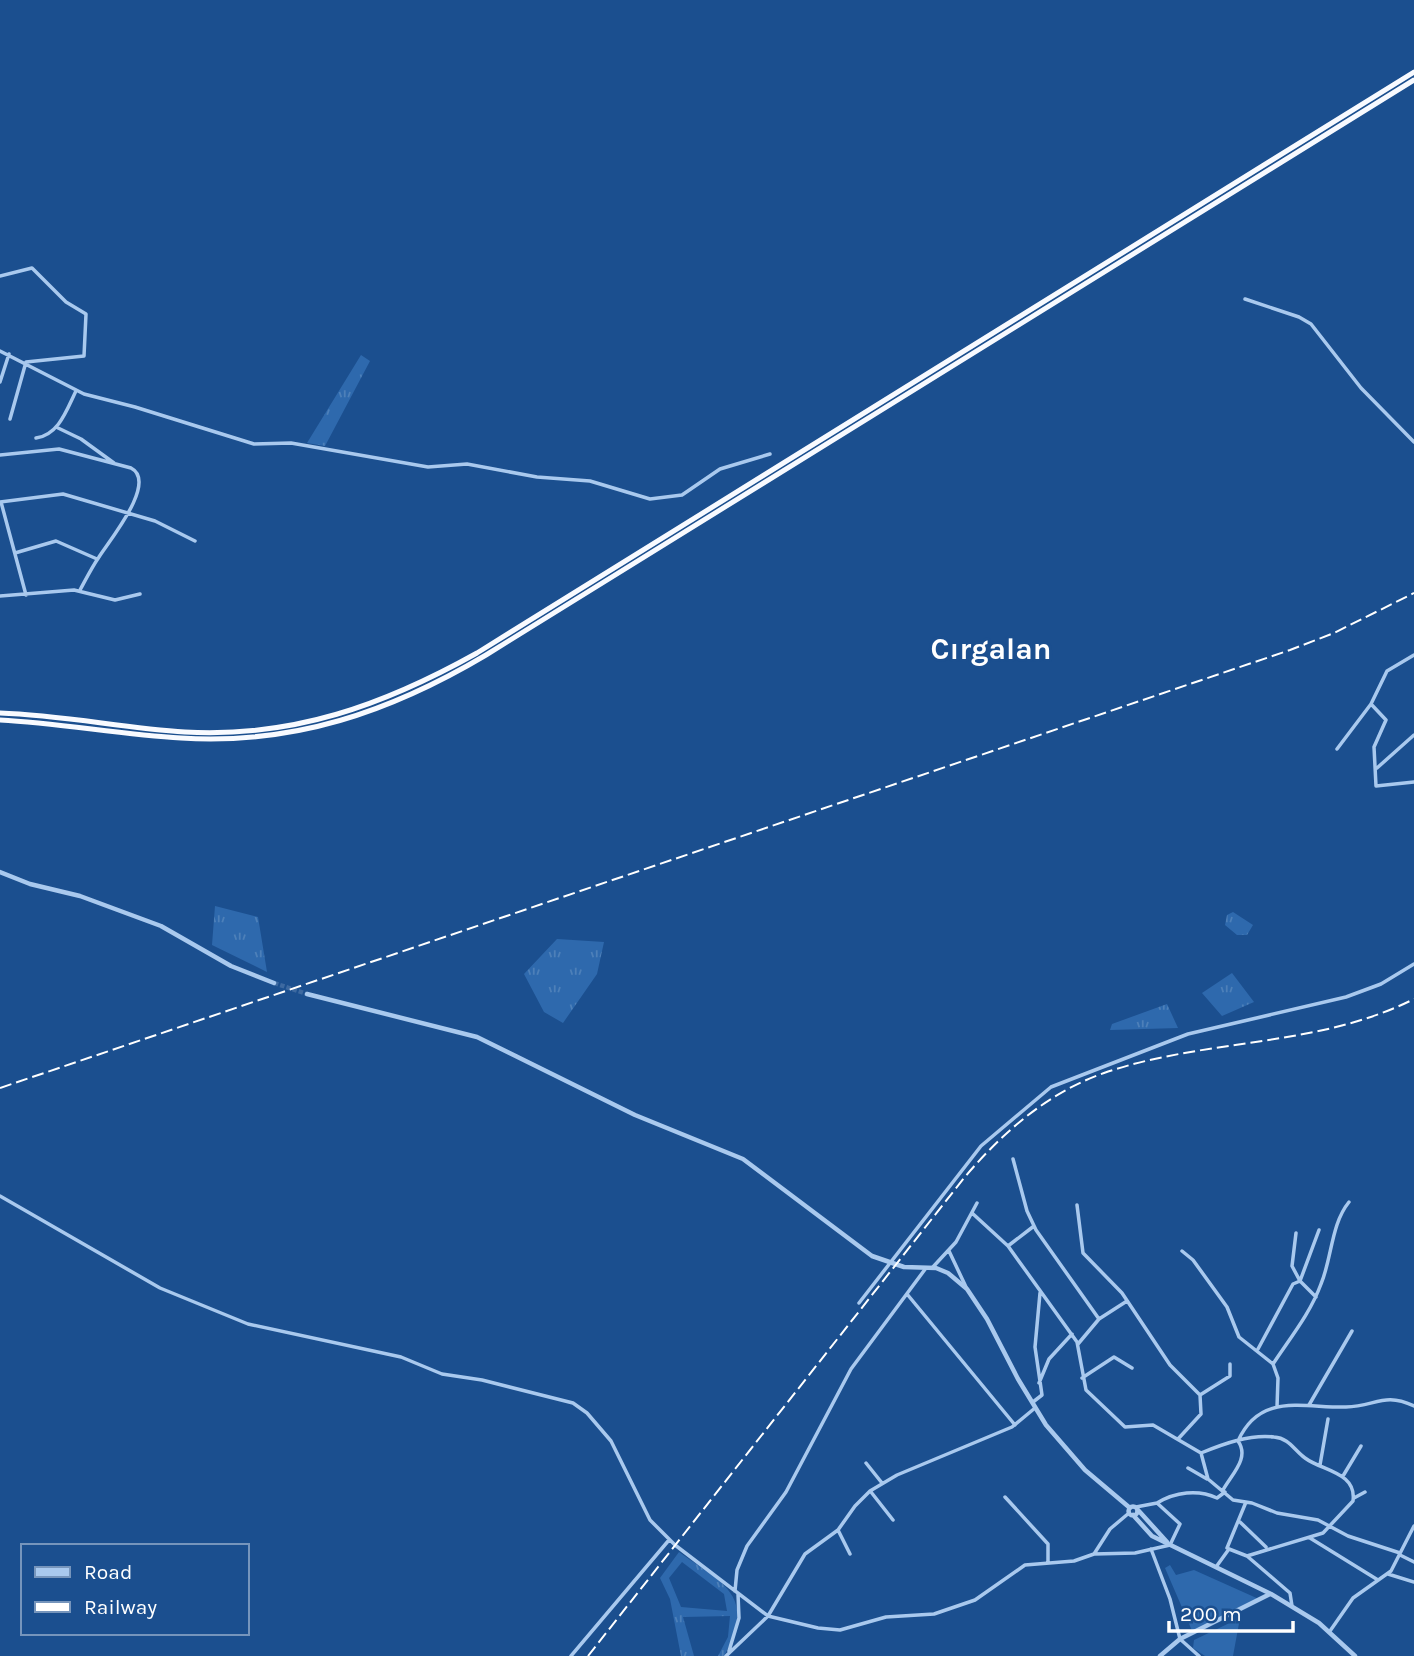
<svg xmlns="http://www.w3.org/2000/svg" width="1414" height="1656" font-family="Karla,sans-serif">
  <defs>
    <pattern id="grass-tufts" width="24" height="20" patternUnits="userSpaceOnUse" patternTransform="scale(1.75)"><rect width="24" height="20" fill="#2e69ad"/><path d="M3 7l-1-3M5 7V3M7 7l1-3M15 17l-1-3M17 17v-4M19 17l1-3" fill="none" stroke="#4d80b9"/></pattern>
  </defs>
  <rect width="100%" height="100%" fill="#1b4f8f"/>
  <path fill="url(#grass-tufts)" fill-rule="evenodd" d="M361 355 370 361 325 446 307 443Z
    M215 906 258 917 267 972 212 945Z
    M1233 912 1253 925 1247 935H1237L1225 925 1227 915Z
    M557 939 604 942 597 974 563 1023 544 1012 524 974Z
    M1232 973 1254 1002 1222 1016 1202 993Z
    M1167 1004 1178 1028 1110 1030 1112 1024Z
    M679 1552C724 1584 757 1596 724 1656H718L728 1637 730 1616 683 1617 694 1656H681L670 1599 660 1578ZM682 1562 724 1594 727 1611 681 1607 669 1578Z"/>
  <path fill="#2e69ad" d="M1170 1565 1176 1575 1194 1570 1261 1600 1193 1633 1165 1568Z
    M1240 1618 1233 1656H1205L1193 1648 1194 1640Z"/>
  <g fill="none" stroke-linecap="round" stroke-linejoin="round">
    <path stroke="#3d69a0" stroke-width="4.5" stroke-dasharray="4.5 2" stroke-linecap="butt" d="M274 983 307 994"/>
    <path stroke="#a9c9ee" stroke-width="3.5" d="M0 276 32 268 66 302 86 314 84 356 26 362 10 419
      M1245 299 1299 317 1311 324 1361 388 1414 442
      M0 351 84 394 135 407 254 444 291 443 428 467 467 464 537 477 590 481 650 499 682 495 720 469 770 454
      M0 382 9 354
      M56 427 81 439 114 463
      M36 438C59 435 67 409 76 391
      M0 455 59 449 131 468C158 482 109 541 99 557 92 567 86 579 80 590
      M0 502 63 494 155 521 195 541
      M1 502 26 595
      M15 553 56 541 97 559
      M0 596 74 590 115 600 140 594
      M1371 704 1386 720 1374 747 1376 786 1414 782
      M1337 749 1371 704 1387 671 1414 655
      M1377 768 1414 735
      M1013 1159 1027 1211 1036 1230 1099 1319
      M0 1196 160 1288 248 1324 401 1357 442 1374 482 1380 573 1403 587 1413 611 1441 650 1520 675 1545 768 1616 818 1628 840 1630 886 1617 934 1614 975 1600 1025 1565 1074 1561 1094 1554 1135 1553 1170 1545 1180 1524 1157 1503 1136 1507
      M1077 1205 1083 1253 1122 1293 1170 1365 1200 1395 1201 1414 1178 1439
      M972 1213 1008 1246 1077 1342 1086 1390 1125 1427 1153 1425 1201 1453 1208 1479 1233 1500 1252 1503 1277 1513 1318 1520 1348 1536 1400 1553
      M1296 1233 1292 1266 1300 1281 1316 1297
      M1008 1246 1034 1226
      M949 1251 966 1287
      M1182 1251 1193 1260 1227 1307 1239 1337 1273 1364 1278 1378 1277 1407
      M932 1268 956 1242 977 1203
      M907 1294 1015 1425
      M859 1303 981 1146 1051 1087 1188 1034 1346 997 1381 984 1414 964
      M1078 1344 1099 1319 1127 1301
      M1258 1349 1293 1284 1300 1281 1319 1230
      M1273 1364C1290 1338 1310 1314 1321 1284 1332 1258 1331 1224 1349 1202
      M1082 1378 1114 1357 1132 1368
      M1039 1383 1049 1359 1072 1334
      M1200 1395 1230 1376V1364
      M1033 1402 1042 1395 1035 1347 1040 1293
      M1309 1405 1352 1331
      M1201 1453C1223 1444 1250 1434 1274 1437 1289 1438 1294 1450 1305 1458 1322 1471 1357 1472 1353 1501L1323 1533 1247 1556
      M866 1463 882 1483
      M1320 1465 1328 1419
      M1188 1468 1207 1479
      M1343 1476 1361 1446
      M1223 1490C1232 1474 1250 1458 1238 1441 1260 1392 1303 1408 1346 1407 1376 1406 1384 1392 1414 1406
      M871 1492 893 1520
      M1005 1497 1048 1544V1563
      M1354 1498 1365 1492
      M1157 1503C1175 1492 1198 1489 1217 1498L1225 1492
      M1240 1522 1266 1547
      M838 1530 850 1554
      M1310 1538 1378 1580
      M1227 1548 1246 1502
      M1151 1549 1170 1599 1180 1639 1199 1656
      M1094 1554 1110 1529 1129 1513
      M1400 1555 1414 1562
      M1216 1567 1229 1549 1247 1556 1290 1593 1292 1606
      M1388 1574 1414 1582
      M735 1591 737 1570 747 1546 786 1492 851 1369 926 1268
      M1330 1631 1353 1598 1391 1571 1414 1526
      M729 1651 739 1618 738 1594
      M571 1656 669 1540
      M726 1656 768 1616 805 1554 838 1530 855 1506 870 1491 897 1475 1012 1427 1035 1408"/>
    <path stroke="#a9c9ee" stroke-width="4.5" d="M0 872 30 884 80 896 161 926 231 966 274 983
      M307 994 477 1037 635 1115 743 1159 872 1256 904 1267 936 1268 948 1273 967 1289 987 1319 1018 1379 1046 1425 1085 1470 1130 1508
      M1128.5 1511a4.5 4.5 0 1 1 9 0a4.5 4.5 0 1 1-9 0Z
      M1138 1510 1167 1542
      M1133 1515 1152 1536 1271 1594 1319 1623 1355 1656
      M1160 1656 1180 1639 1270 1594"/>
    <path stroke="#f8faff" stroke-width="5" d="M0 713C62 715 123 728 185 732 293 738 384 705 477 653L1414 72
      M0 720C61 723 121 735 181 738 294 745 390 712 486 655L1414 80"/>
    <path stroke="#fff" stroke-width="2" stroke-dasharray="12 5" stroke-linecap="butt" d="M0 1088 1290 650 1334 633 1414 593
      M588 1656 964 1178C1002 1133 1047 1093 1104 1073 1205 1038 1317 1048 1414 999"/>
  </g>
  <g text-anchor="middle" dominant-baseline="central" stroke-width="6" stroke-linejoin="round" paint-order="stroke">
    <g font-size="30" font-weight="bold" fill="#fff" stroke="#1b4f8f">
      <text x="991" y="649">Cırgalan</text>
    </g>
  </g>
  <rect x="21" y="1544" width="228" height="91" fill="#1b4f8f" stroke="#7695bc" stroke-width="2"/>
  <rect x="35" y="1567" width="35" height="10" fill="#a9c9ee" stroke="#7695bc" stroke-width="2"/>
  <text x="84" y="1579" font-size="21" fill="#ffffff">Road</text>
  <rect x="35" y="1602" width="35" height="10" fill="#ffffff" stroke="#7695bc" stroke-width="2"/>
  <text x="84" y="1614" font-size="21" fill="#ffffff">Railway</text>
  <path d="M1169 1621v10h124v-10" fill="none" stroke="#ffffff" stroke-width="3.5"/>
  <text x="1180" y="1621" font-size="21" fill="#ffffff" stroke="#1b4f8f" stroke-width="5" paint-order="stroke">200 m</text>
</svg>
